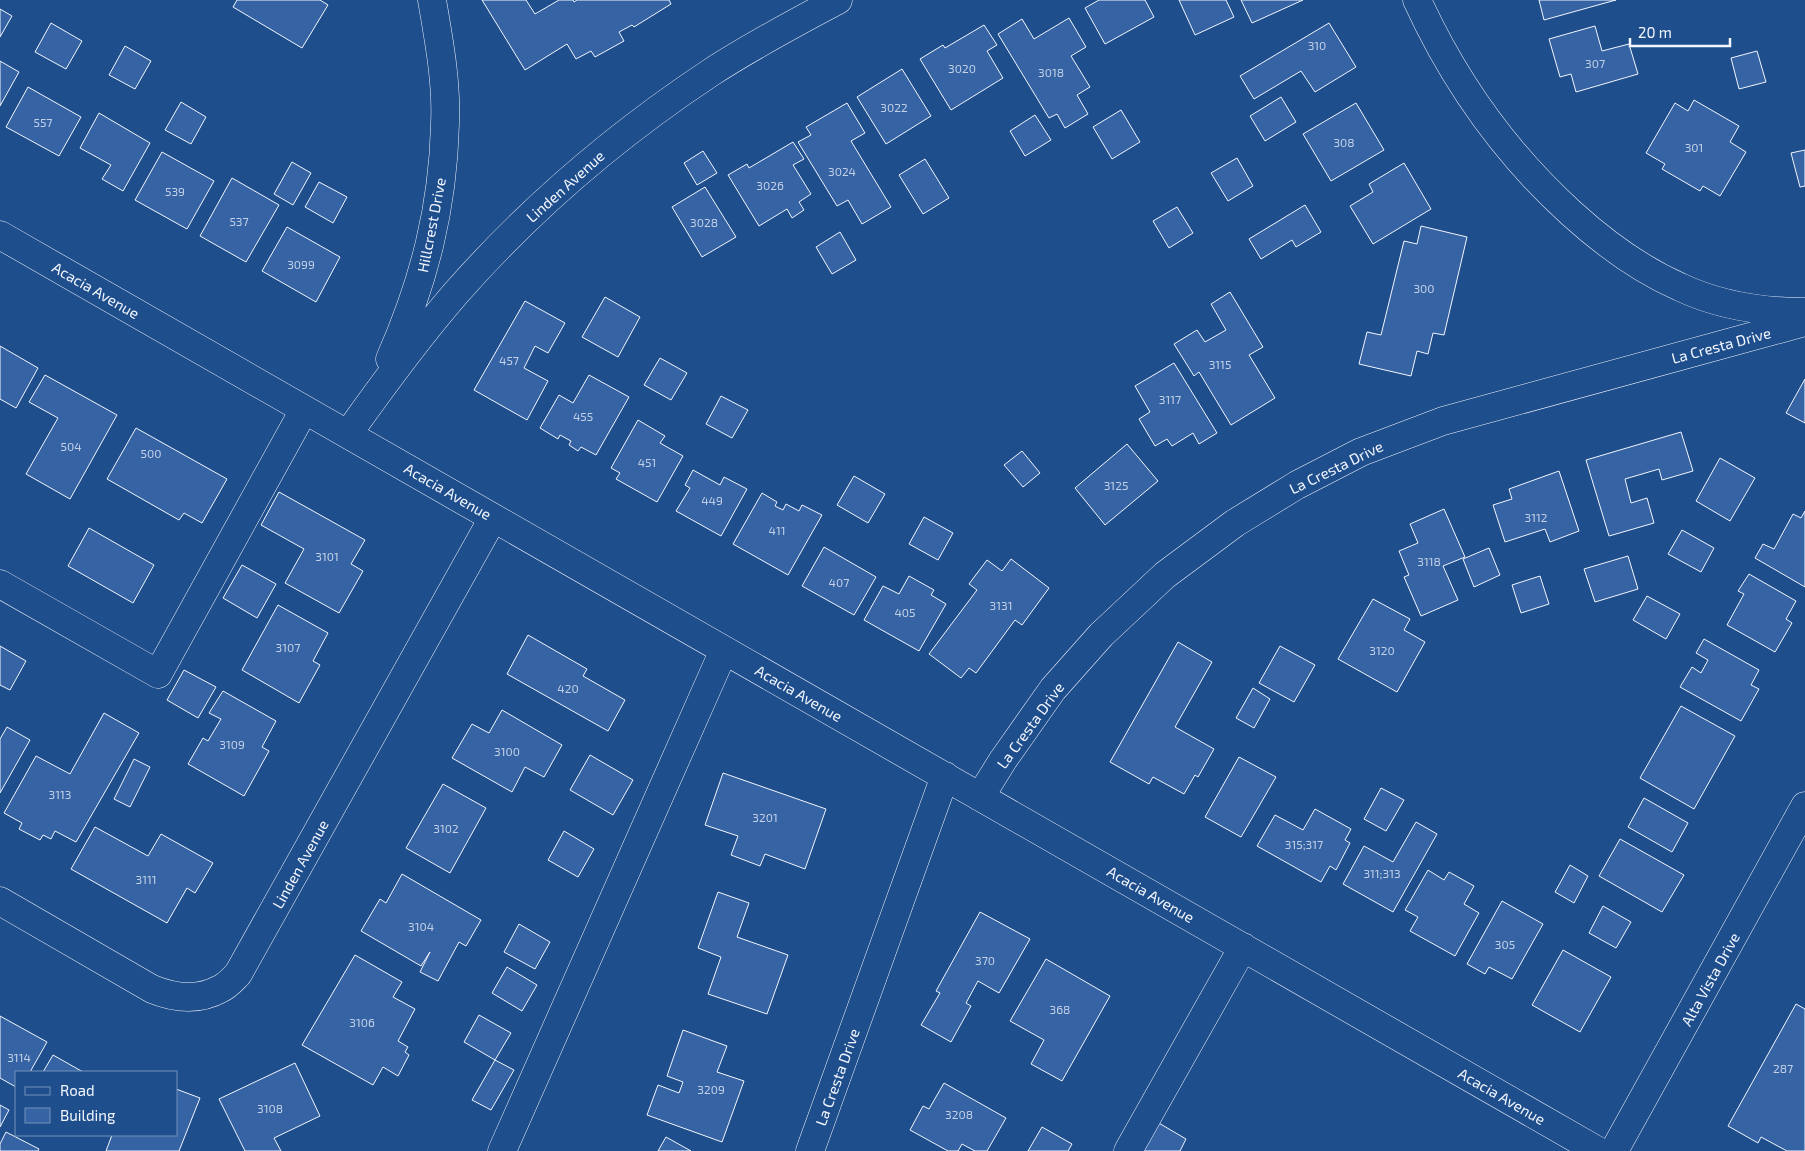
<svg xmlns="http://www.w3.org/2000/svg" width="1805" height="1151" font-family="'Exo 2',sans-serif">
  <rect width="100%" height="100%" fill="#1f4e8c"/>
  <path fill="#3563a3" stroke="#f2f6ff" d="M237 0H320L328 5 302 48 233 7Z
    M482 0H526L535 14 559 0H573L574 2 577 0H669L671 4 634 27 632 25 619 32 624 41 595 57 591 51 576 59 567 44 525 70Z
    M1099 0H1145L1154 17 1105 44 1085 8Z
    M1179 0H1226L1234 17 1195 35Z
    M1241 0H1303L1252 23Z
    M1539 0H1616L1544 20Z
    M0 9 12 16 0 37Z
    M1069 18 1086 47 1071 56 1090 87 1077 95 1088 114 1065 128 1057 114 1049 118 998 34 1022 19 1034 39Z
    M51 23 82 41 66 69 35 52Z
    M1329 23 1356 67 1315 92 1301 71 1254 99 1240 76Z
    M984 25 997 45 987 51 1003 78 951 110 920 59 943 45 945 48Z
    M1595 26 1602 51 1629 44 1638 74 1576 92 1571 74 1560 77 1549 39Z
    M125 46 151 61 135 89 109 75Z
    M1757 51 1766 82 1739 89 1731 58Z
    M0 61 19 72 0 106Z
    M902 69 931 116 886 144 857 97Z
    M28 87 81 117 59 156 6 127Z
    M1281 97 1296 122 1265 141 1250 116Z
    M1694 100 1739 126 1730 142 1746 152 1720 196 1703 186 1700 191 1662 169 1665 164 1646 153 1675 103 1688 111Z
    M181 102 206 117 191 144 165 130Z
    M847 103 865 133 851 141 891 207 862 224 848 200 837 206 798 142 811 135 806 127Z
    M1356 103 1384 150 1331 181 1303 134Z
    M1121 110 1140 142 1112 159 1093 127Z
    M99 113 150 143 123 191 102 179 111 165 80 148Z
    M1035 115 1051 140 1025 156 1010 131Z
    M793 142 804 159 793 165 811 194 799 202 804 210 792 218 787 209 759 226 728 175 747 164 749 168Z
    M1805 150V186L1800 187 1791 153Z
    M703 151 717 173 697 185 684 163Z
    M162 152 214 181 187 229 135 200Z
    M1237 158 1253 186 1228 201 1211 173Z
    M925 159 949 198 923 214 899 175Z
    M292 162 311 173 293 205 274 194Z
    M1404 163 1431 209 1373 244 1350 206 1373 192 1369 184Z
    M232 178 279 205 246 262 200 236Z
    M319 182 347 197 333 223 305 207Z
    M705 187 736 237 702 257 672 207Z
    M1305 205 1321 232 1296 247 1292 240 1261 259 1249 239Z
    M1177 207 1193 233 1169 248 1153 221Z
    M1421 226 1467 237 1444 335 1433 333 1428 354 1417 351 1411 376 1359 364 1367 332 1381 335 1404 241 1417 244Z
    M287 227 340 257 316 302 262 271Z
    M840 232 856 260 832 274 816 247Z
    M1230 292 1263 347 1249 355 1275 398 1231 425 1199 372 1194 376 1174 344 1197 330 1205 342 1226 330 1211 304Z
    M605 297 640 317 618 357 582 337Z
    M525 301 565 323 548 353 535 346 524 368 548 381 527 420 474 390Z
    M0 346 38 368 16 408 0 399Z
    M660 358 687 373 671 400 644 385Z
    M1174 363 1217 433 1199 444 1193 433 1172 446 1167 439 1155 446 1139 419 1150 412 1135 386Z
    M45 375 117 415 70 499 26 474 58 418 29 402Z
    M589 375 629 397 596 455 581 447 578 451 569 445 571 441 560 435 558 439 540 428 559 395 573 403Z
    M1805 379V423L1786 413Z
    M721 396 748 410 732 438 706 424Z
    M638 420 665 436 660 443 683 456 657 502 616 479 620 473 611 468Z
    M136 428 227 479 202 523 184 513 179 520 107 479Z
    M1681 432 1693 471 1662 480 1659 469 1625 479 1631 503 1647 498 1654 523 1609 536 1586 460Z
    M1127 444 1158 481 1105 525 1075 488Z
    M1022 451 1040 473 1023 487 1004 465Z
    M1720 458 1755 478 1730 521 1696 501Z
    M693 470 720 485 724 477 747 489 721 536 676 511 690 488 685 485Z
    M1559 471 1579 531 1550 542 1545 529 1505 542 1493 505 1512 499 1509 489Z
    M854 476 885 494 868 523 837 505Z
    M279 492 365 540 351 564 363 571 339 613 285 583 304 549 261 525Z
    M762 493 777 502 775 506 783 510 786 504 799 511 802 505 822 515 788 575 733 544Z
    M1444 509 1465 557 1443 566 1458 600 1421 616 1404 577 1409 575 1399 551 1418 543 1410 524Z
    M1805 511V587L1755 558 1763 544 1774 549 1793 514 1801 518Z
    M924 517 953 533 938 560 909 544Z
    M89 528 154 565 133 603 68 566Z
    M1682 530 1714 548 1701 572 1668 554Z
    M824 547 876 577 854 615 802 586Z
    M1489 548 1500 575 1474 587 1463 559Z
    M1628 556 1638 589 1595 602 1584 569Z
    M1011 559 1049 588 1022 625 1015 620 976 673 969 668 961 678 929 654 977 590 969 584 987 560 1002 571Z
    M242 565 276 584 257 618 223 598Z
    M1749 574 1796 601 1786 619 1792 623 1775 652 1727 625 1744 594 1738 591Z
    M909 576 934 590 931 595 946 604 919 651 864 620 883 586 899 594Z
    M1540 576 1549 604 1521 613 1512 585Z
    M1647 596 1680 614 1666 639 1633 620Z
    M1373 599 1410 619 1404 630 1425 642 1397 692 1338 659Z
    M278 605 328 633 313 661 320 665 299 703 242 670Z
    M528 635 587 669 583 676 625 700 608 731 507 674Z
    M1704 639 1759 670 1751 685 1759 689 1741 721 1680 687 1692 667 1701 673 1708 660 1696 653Z
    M1178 642 1212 662 1175 727 1214 749 1198 777 1195 775 1184 794 1153 777 1149 784 1110 762Z
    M0 646 26 661 10 690 0 685Z
    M1280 646 1315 665 1294 702 1259 683Z
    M184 670 216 687 198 718 167 700Z
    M1253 688 1270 699 1254 728 1236 718Z
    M223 691 276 721 262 747 269 751 244 796 188 764 203 738 208 741 221 719 209 713Z
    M1681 706 1735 736 1694 809 1640 778Z
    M502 710 562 745 544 777 525 767 512 792 452 758 472 724 489 733Z
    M104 713 139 733 76 842 55 831 51 839 43 835 40 840 19 829 22 823 4 813 36 756 70 774Z
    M7 727 30 740 0 793V739Z
    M590 755 633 780 613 815 570 790Z
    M1239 757 1276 777 1241 837 1205 817Z
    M134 759 150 767 130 807 114 799Z
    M723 773 826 809 805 869 765 854 760 866 731 855 738 836 705 825Z
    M443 784 486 808 450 873 406 848Z
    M1381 788 1404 800 1386 831 1364 819Z
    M1644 798 1688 823 1672 852 1628 827Z
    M1315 809 1351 829 1345 840 1350 843 1336 870 1330 866 1321 882 1257 846 1275 815 1303 830Z
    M1416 822 1437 834 1393 912 1343 884 1364 846 1393 862Z
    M95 827 148 856 161 834 213 863 195 893 187 888 167 923 71 869Z
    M564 831 594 849 578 877 548 860Z
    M1620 839 1684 875 1662 912 1599 876Z
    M1570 865 1588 876 1574 903 1555 892Z
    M1428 870 1444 880 1449 872 1474 886 1464 904 1479 913 1455 956 1410 931 1418 917 1405 910Z
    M402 874 481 920 466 946 459 942 438 981 420 972 430 952 421 966 361 931 380 899 386 903Z
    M718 892 749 903 737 937 788 955 767 1014 708 994 721 957 698 948Z
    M1502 901 1543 924 1512 979 1489 967 1485 974 1467 964Z
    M1603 906 1631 922 1616 948 1589 933Z
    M980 912 1030 939 999 993 978 981 966 1003 971 1006 951 1042 921 1025 940 993 936 991Z
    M519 924 550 942 535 969 504 952Z
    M1563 950 1611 977 1580 1032 1532 1005Z
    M355 955 402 982 393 997 415 1009 398 1041 408 1047 405 1052 409 1055 398 1076 383 1067 373 1085 302 1045Z
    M1046 959 1110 996 1062 1081 1031 1064 1044 1040 1010 1021Z
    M507 967 537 985 522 1011 492 993Z
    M1796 1004 1805 1009V1151H1787L1761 1137 1758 1143 1728 1126Z
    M479 1015 511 1033 495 1060 464 1042Z
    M0 1016 47 1042 30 1072H16V1087L0 1078Z
    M683 1030 727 1046 717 1072 744 1081 722 1142 647 1115 658 1085 679 1093 683 1082 667 1076Z
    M53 1055 83 1072H43Z
    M495 1060 514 1070 491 1110 472 1100Z
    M295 1063 320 1116 274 1138 281 1151H245L219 1099Z
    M944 1083 1006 1118 987 1151H975L962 1144 958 1151H948L910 1130 923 1106 929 1109Z
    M176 1089 200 1098 179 1151H106L112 1135H176Z
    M0 1105 9 1110 0 1127Z
    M1157 1122 1186 1139 1180 1151H1140Z
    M1042 1127 1072 1144 1068 1151H1028Z
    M6 1132 39 1149 38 1151H0V1144Z
    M666 1137 691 1151H658Z"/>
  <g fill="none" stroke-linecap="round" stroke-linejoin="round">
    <defs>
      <path id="minor" d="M1417 0C1454 81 1505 153 1571 213 1604 243 1639 269 1680 287 1718 305 1763 312 1805 312
        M0 235 1598 1151
        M390 359C424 282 443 208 445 124 447 83 439 41 432 0
        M348 434C382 386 417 338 456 293 529 210 618 134 710 73 751 46 795 23 838 0
        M0 584 158 674 304 410
        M980 797 1003 760 1053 689 1101 635 1165 575 1235 523 1297 485 1361 452 1443 421 1805 322
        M0 901 152 989C174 998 198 1001 220 989 227 986 233 979 238 974L493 518
        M502 1151 724 650
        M810 1151 945 776
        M1128 1151 1243 947
        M1614 1151 1805 806"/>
    </defs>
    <use href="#minor" stroke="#f2f6ff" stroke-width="29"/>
    <use href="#minor" stroke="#1f4e8c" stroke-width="28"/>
  </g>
  <g text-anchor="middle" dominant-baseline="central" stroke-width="4" stroke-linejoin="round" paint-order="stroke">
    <g font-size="12" fill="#c3d1e8">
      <text x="1317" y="45">310</text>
      <text x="1595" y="63">307</text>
      <text x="962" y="68">3020</text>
      <text x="1051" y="72">3018</text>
      <text x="894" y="107">3022</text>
      <text x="43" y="122">557</text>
      <text x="1344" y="142">308</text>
      <text x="1694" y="147">301</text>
      <text x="842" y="171">3024</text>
      <text x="770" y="185">3026</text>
      <text x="175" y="191">539</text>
      <text x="239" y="221">537</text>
      <text x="704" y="222">3028</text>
      <text x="301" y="264">3099</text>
      <text x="1424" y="288">300</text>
      <text x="509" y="360">457</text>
      <text x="1220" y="364">3115</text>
      <text x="1170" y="399">3117</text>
      <text x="583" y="416">455</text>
      <text x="71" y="446">504</text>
      <text x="151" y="453">500</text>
      <text x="647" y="462">451</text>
      <text x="1116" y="485">3125</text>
      <text x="712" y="500">449</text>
      <text x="1536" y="517">3112</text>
      <text x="777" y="530">411</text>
      <text x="327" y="556">3101</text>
      <text x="1429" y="561">3118</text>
      <text x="839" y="582">407</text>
      <text x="1001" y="605">3131</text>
      <text x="905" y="612">405</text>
      <text x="288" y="647">3107</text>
      <text x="1382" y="650">3120</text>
      <text x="568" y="688">420</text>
      <text x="232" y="744">3109</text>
      <text x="507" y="751">3100</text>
      <text x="60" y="794">3113</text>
      <text x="765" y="817">3201</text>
      <text x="446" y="828">3102</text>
      <text x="1304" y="844">315;317</text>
      <text x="1382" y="873">311;313</text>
      <text x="146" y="879">3111</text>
      <text x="421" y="926">3104</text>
      <text x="1505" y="944">305</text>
      <text x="985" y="960">370</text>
      <text x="1060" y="1009">368</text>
      <text x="362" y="1022">3106</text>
      <text x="19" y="1057">3114</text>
      <text x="1783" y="1068">287</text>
      <text x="711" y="1089">3209</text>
      <text x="270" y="1108">3108</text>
      <text x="959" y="1114">3208</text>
    </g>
    <g font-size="15" fill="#f2f6ff" stroke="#1f4e8c">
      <text transform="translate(565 186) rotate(-42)">Linden Avenue</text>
      <text transform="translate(431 225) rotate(-79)">Hillcrest Drive</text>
      <text transform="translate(96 290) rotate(30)">Acacia Avenue</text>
      <text transform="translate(1721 345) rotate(-15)">La Cresta Drive</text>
      <text transform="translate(1336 467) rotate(-26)">La Cresta Drive</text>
      <text transform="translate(448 491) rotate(30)">Acacia Avenue</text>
      <text transform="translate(799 693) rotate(30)">Acacia Avenue</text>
      <text transform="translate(1030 725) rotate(-54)">La Cresta Drive</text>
      <text transform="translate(300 864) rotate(-61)">Linden Avenue</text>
      <text transform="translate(1151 894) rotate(30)">Acacia Avenue</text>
      <text transform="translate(1710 979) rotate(-61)">Alta Vista Drive</text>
      <text transform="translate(837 1077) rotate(-70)">La Cresta Drive</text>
      <text transform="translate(1502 1096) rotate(30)">Acacia Avenue</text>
    </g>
  </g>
  <rect x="15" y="1071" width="162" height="65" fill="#1f4e8c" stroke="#7391ba"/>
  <rect x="25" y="1087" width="25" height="8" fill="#1f4e8c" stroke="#7391ba"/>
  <text x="60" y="1096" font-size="15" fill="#f2f6ff">Road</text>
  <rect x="25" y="1108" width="25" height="15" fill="#3563a3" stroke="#7391ba"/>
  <text x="60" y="1121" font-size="15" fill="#f2f6ff">Building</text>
  <path d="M1630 38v8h100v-8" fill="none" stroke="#f2f6ff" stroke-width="2.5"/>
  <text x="1638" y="38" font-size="15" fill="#f2f6ff" stroke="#1f4e8c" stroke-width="4" paint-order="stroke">20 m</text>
</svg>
